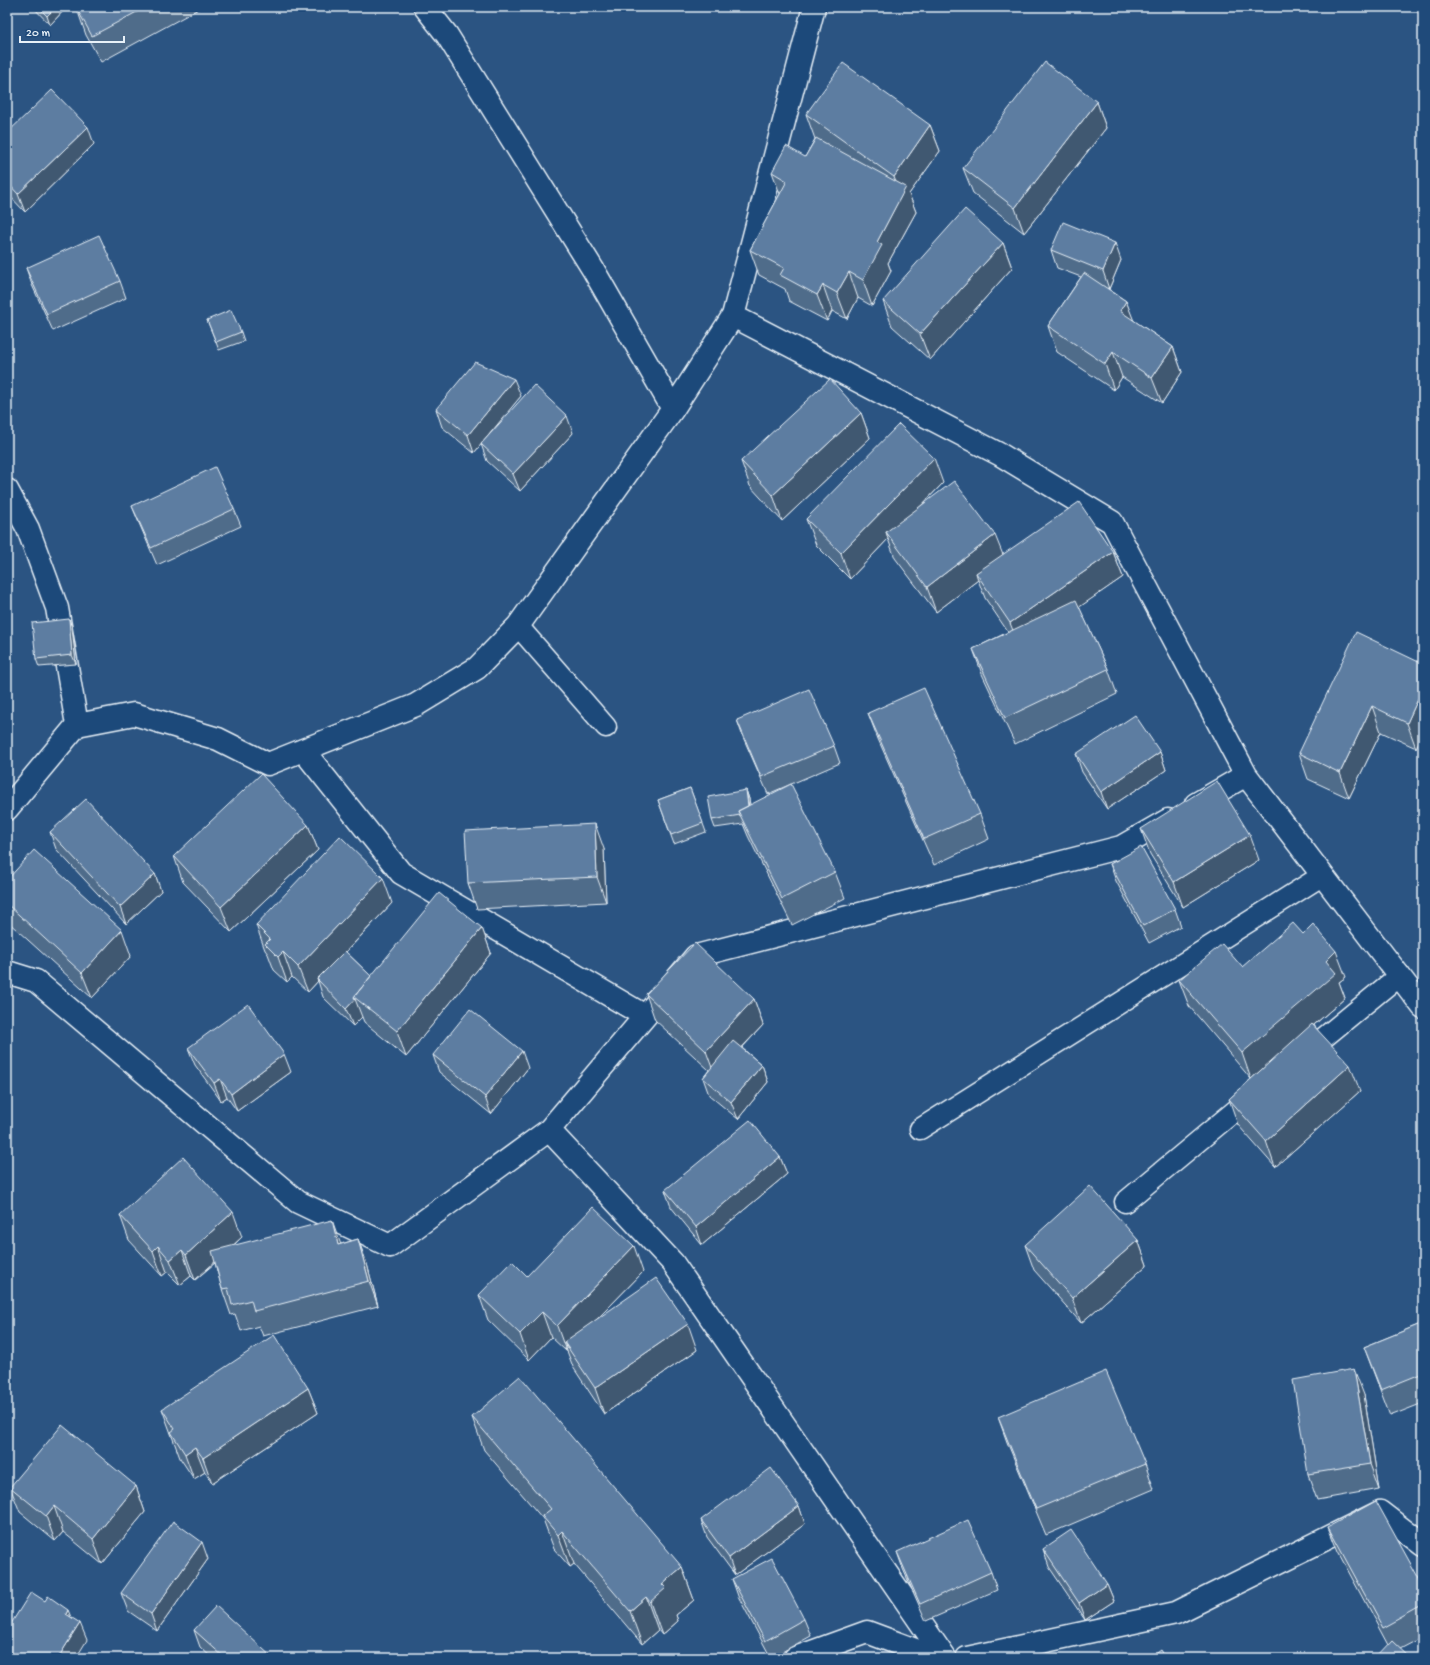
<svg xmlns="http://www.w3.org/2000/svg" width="1430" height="1665" font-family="'Gochi Hand',sans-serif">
  <rect width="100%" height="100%" fill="#2b5482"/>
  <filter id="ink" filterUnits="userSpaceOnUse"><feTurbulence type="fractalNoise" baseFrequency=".025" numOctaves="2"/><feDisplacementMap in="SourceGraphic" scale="8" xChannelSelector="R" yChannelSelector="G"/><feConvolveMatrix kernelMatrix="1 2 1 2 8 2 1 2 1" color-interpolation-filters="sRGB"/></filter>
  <g filter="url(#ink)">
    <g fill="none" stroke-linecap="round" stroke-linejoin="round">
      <defs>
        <path id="lane" d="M518 626 606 727
          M1304 1054 1400 975
          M920 1129 1323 875
          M1125 1202 1254 1095"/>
        <path id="street" d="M425 7 447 35 594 271 673 409
          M733 316 1001 455 1112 522 1246 775 1423 1007
          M7 490 28 529 57 608 77 725
          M303 750 401 873 645 1016
          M1196 804 1246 775
          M7 809 77 725 134 714 218 739 268 764 416 705 477 668 518 626 673 409 733 316 814 7
          M7 972 36 981 298 1202 390 1246 549 1130 673 1263 945 1658
          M549 1130 696 956 1121 847 1168 820
          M795 1658 867 1632 937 1658
          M967 1658 1176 1613 1380 1512 1423 1545"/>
      </defs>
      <use href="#lane" stroke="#e8f1f8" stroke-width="23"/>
      <use href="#street" stroke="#e8f1f8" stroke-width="25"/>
      <use href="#lane" stroke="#1f4a7a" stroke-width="20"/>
      <use href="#street" stroke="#1f4a7a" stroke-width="22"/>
    </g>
    <path fill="#506c8a" stroke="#e8f1f8" d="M33 7H65V9L50 25Z
      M82 7H202L101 62 86 35 77 9Z
      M1097 102 1106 128 1024 233 973 193 963 168Z
      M806 114 930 125 940 151 909 194 916 212 888 263 891 271 872 306 858 298 847 319 832 311 827 321 789 301 785 289 759 275 750 250 780 194 772 172 805 157 815 139Z
      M7 133 94 144 25 212 7 193Z
      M1003 243 1012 268 930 360 892 326 883 301Z
      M1051 250 1121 260 1109 289 1107 288 1126 301 1133 320 1173 347 1182 372 1162 403 1122 377 1114 390 1057 352 1048 326 1081 277 1057 268Z
      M26 268 120 281 126 298 53 331 32 285Z
      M207 320 241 332 244 341 219 350Z
      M521 396 486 438 573 433 520 491 487 461 481 444 474 453 442 427 436 409Z
      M861 413 870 438 782 521 750 486 741 461Z
      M943 483 922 505 1003 554 1113 552 1123 577 1079 607 1108 669 1117 694 1015 744 982 674 973 649 1008 632 985 598 978 580 936 612 895 558 888 539 850 579 816 545 806 519Z
      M132 506 234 509 241 526 157 565 139 523Z
      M69 619 72 628 76 664 39 667 36 659Z
      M1423 664 1416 748 1381 732 1349 798 1308 779 1299 753Z
      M868 713 980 814 989 839 934 865 878 739Z
      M737 720 834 746 840 763 768 794 743 737Z
      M1160 752 1166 770 1107 809 1082 772 1076 754Z
      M690 788 706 832 674 844 658 800Z
      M746 790 749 799 750 805 835 872 845 898 792 925 748 836 743 824 715 828 712 820Z
      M308 825 318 850 231 932 183 882 174 856Z
      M1141 829 1259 860 1183 907 1150 854Z
      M50 832 155 874 161 891 126 924 56 849Z
      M604 849 606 902 477 909 468 883Z
      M1110 864 1175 909 1181 926 1149 943 1116 881Z
      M7 880 131 956 92 998 7 921Z
      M392 903 346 952 371 976 482 928 491 953 406 1057 364 1022 362 1017 353 1026 323 997 318 981 308 992 292 977 287 982 274 970 268 954 265 950 256 925Z
      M1303 934 1346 977 1339 982 1345 998 1314 1025 1360 1091 1275 1167 1238 1125 1229 1099 1251 1079 1189 1006 1179 980 1242 967Z
      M646 994 754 999 763 1025 742 1048 762 1065 768 1082 738 1119 709 1095 703 1078 709 1070 655 1020Z
      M188 1048 291 1072 237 1111 227 1097 221 1101 195 1065Z
      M433 1055 528 1068 491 1114 439 1072Z
      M780 1157 787 1174 702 1245 671 1207 665 1190Z
      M120 1215 242 1237 233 1246 341 1244 358 1239 367 1264 378 1306 263 1336 259 1326 241 1331 235 1314 231 1315 222 1289 215 1263 195 1280 191 1276 180 1285 167 1272 162 1276 129 1240Z
      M1138 1240 1147 1265 1081 1323 1034 1270 1025 1245Z
      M643 1272 598 1318 697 1350 604 1414 573 1367 567 1351H566L551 1337 529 1360 488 1320 479 1295 527 1276Z
      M1423 1323V1403L1390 1416 1364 1347Z
      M308 1388 318 1413 212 1483 205 1472 194 1479 180 1458 162 1409Z
      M1364 1395 1379 1489 1317 1500 1308 1474Z
      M472 1417 682 1567 694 1600 676 1615 678 1621 662 1635 658 1630 642 1644 574 1564 570 1567 554 1549 543 1519 484 1450Z
      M998 1417 1145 1464 1154 1489 1046 1535 1007 1442Z
      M136 1486 145 1512 102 1564 63 1532 55 1541 20 1512 10 1487Z
      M799 1506 805 1524 735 1575 707 1537 701 1520Z
      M1328 1527 1423 1586V1637L1400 1649 1388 1645 1338 1552Z
      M1043 1549 1107 1584 1114 1601 1085 1620 1049 1567Z
      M897 1552 991 1572 997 1590 926 1621 903 1569Z
      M208 1559 157 1631 128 1611 121 1593Z
      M732 1579 804 1619 811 1636 771 1658 738 1596Z
      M194 1630 273 1658H212L200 1647Z"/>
    <path fill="#415871" stroke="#e8f1f8" d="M56 7H65V9L50 25 47 16Z
      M1097 102 1106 128 1024 233 1015 208Z
      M930 125 940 151 909 194 916 212 888 263 891 271 872 306 863 280 877 242 901 196 894 177Z
      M88 127 94 144 25 212 18 194Z
      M1003 243 1012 268 930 360 920 334Z
      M1115 243 1121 260 1109 289 1103 271Z
      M849 272 858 298 847 319 837 293Z
      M823 285 832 311 827 321 817 295Z
      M1126 301 1136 326 1120 311Z
      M1173 347 1182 372 1162 403 1152 378Z
      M1113 352 1122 377 1114 390 1105 364Z
      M514 379 521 396 474 453 468 435Z
      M861 413 870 438 782 521 773 495Z
      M567 416 573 433 520 491 513 474Z
      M934 458 943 483 890 538 886 532 888 539 850 579 841 553Z
      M995 535 1005 560 976 573 978 580 936 612 927 587Z
      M1113 552 1123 577 1020 648 1010 623Z
      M69 619 72 628 76 664 72 655Z
      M1423 688V733L1416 748 1407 723Z
      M1372 706 1381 732 1349 798 1340 773Z
      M1160 752 1166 770 1107 809 1101 792Z
      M746 790 749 799 753 822 750 813Z
      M595 824 604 849 606 902 597 877Z
      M308 825 318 850 231 932 221 907Z
      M1250 835 1259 860 1183 907 1174 882Z
      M155 874 161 891 126 924 120 907Z
      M383 878 392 903 318 981 317 979 318 981 308 992 298 967Z
      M482 928 491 953 406 1057 397 1031Z
      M122 930 131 956 92 998 82 973Z
      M1336 951 1346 977 1339 982 1345 998 1251 1079 1242 1053 1326 961Z
      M283 952 292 977 287 982 278 957Z
      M355 999 362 1017 353 1026 346 1009Z
      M754 999 763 1025 715 1076 706 1051Z
      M522 1051 528 1068 491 1114 485 1097Z
      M284 1054 291 1072 237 1111 231 1094Z
      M762 1065 768 1082 738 1119 731 1102Z
      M1350 1065 1360 1091 1275 1167 1266 1141Z
      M220 1079 227 1097 221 1101 214 1083Z
      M780 1157 787 1174 702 1245 696 1227Z
      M233 1212 242 1237 195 1280 186 1255Z
      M332 1220 341 1245H338Z
      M358 1239 367 1264 378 1306 369 1281Z
      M1138 1240 1147 1265 1081 1323 1072 1298Z
      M158 1246 167 1272 162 1276 153 1251Z
      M634 1246 643 1272 568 1349 564 1342 567 1351H566L557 1326Z
      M182 1250 191 1276 180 1285 170 1260Z
      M542 1312 551 1337 529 1360 520 1334Z
      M688 1324 697 1350 604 1414 595 1388Z
      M1354 1369 1364 1395 1379 1489 1370 1464Z
      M308 1388 318 1413 212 1483 203 1458Z
      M195 1447 205 1472 194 1479 185 1454Z
      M136 1486 145 1512 102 1564 93 1539Z
      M54 1506 63 1532 55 1541 46 1516Z
      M799 1506 805 1524 735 1575 729 1558Z
      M562 1531 574 1564 570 1567 558 1535Z
      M202 1542 208 1559 157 1631 151 1614Z
      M682 1567 694 1600 676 1615 678 1621 662 1635 650 1602 662 1584Z
      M1107 1584 1114 1601 1085 1620 1079 1603Z
      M646 1597 658 1630 642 1644 630 1611Z
      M68 1610 75 1627 66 1614Z
      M80 1623 87 1640 76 1658H58Z"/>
    <path fill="#5d7da1" stroke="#e8f1f8" d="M38 7H56L47 16Z
      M82 7H146L92 36 77 9Z
      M1045 62 1097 102 1015 208 963 168Z
      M843 63 930 125 894 177 806 114Z
      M52 90 88 127 18 194 7 182V133Z
      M816 138 906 187 877 242 882 245 863 280 849 272 837 293 823 285 817 295 780 275 784 268 750 250 787 181 772 172 786 146 805 157Z
      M965 209 1003 243 920 334 883 301Z
      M1063 222 1115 243 1103 271 1051 250Z
      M99 235 120 281 47 314 26 268Z
      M1084 273 1126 301 1120 311 1173 347 1152 378 1113 352 1105 364 1048 326Z
      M231 310 241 332 216 342 207 320Z
      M475 362 514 379 468 435 436 409Z
      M830 379 861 413 773 495 741 461Z
      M534 385 567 416 513 474 481 444Z
      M899 424 934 458 841 553 806 519Z
      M215 467 234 509 151 548 132 506Z
      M954 481 995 535 927 587 886 532Z
      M1079 502 1113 552 1010 623 976 573Z
      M1076 600 1108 669 1005 718 973 649Z
      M69 619 72 655 36 659 32 623Z
      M1356 632 1423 664V688L1407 723 1372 706 1340 773 1299 753Z
      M924 688 980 814 924 839 868 713Z
      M809 689 834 746 761 777 737 720Z
      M1135 715 1160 752 1101 792 1076 754Z
      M261 774 308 825 221 907 174 856Z
      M1217 781 1250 835 1174 882 1141 829Z
      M791 784 835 872 782 899 738 811Z
      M690 788 703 823 671 835 658 800Z
      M746 790 748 806 738 811 740 815 712 820 708 797Z
      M86 799 155 874 120 907 50 832Z
      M595 824 597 877 468 883 465 831Z
      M340 836 383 878 298 967 283 952 278 957 265 944 270 939 256 925Z
      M1141 847 1175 909 1143 926 1110 864Z
      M34 850 122 930 82 973 7 904V880Z
      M439 893 482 928 397 1031 354 997Z
      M1293 923 1303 934 1313 924 1336 951 1326 961 1336 973 1242 1053 1179 980 1222 944 1242 967Z
      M695 943 754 999 706 1051 646 994Z
      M345 951 371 976 354 997 355 999 346 1009 317 979Z
      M248 1004 284 1054 231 1094 220 1079 214 1083 188 1048Z
      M470 1009 522 1051 485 1097 433 1055Z
      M1312 1024 1350 1065 1266 1141 1229 1099Z
      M733 1041 762 1065 731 1102 703 1078Z
      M750 1120 780 1157 696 1227 665 1190Z
      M183 1157 233 1212 186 1255 182 1250 170 1260 158 1246 153 1251 120 1215Z
      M1090 1186 1138 1240 1072 1298 1025 1245Z
      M593 1207 634 1246 557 1326 542 1312 520 1334 479 1295 512 1261 527 1276Z
      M332 1220 338 1245 358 1239 369 1281 254 1311 251 1300 232 1305 228 1288 222 1289 212 1251Z
      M656 1278 688 1324 595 1388 564 1342Z
      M1423 1323V1373L1381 1390 1364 1347Z
      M274 1335 308 1388 203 1458 195 1447 185 1454 171 1432 175 1429 162 1409Z
      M1354 1369 1370 1464 1308 1474 1293 1380Z
      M1106 1371 1145 1464 1036 1509 998 1417Z
      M520 1376 682 1567 662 1584 666 1588 650 1602 646 1597 630 1611 562 1531 558 1535 542 1516 551 1509 472 1417Z
      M62 1425 136 1486 93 1539 54 1506 46 1516 10 1487Z
      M771 1468 799 1506 729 1558 701 1520Z
      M1376 1501 1423 1586V1606L1383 1628 1328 1527Z
      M968 1520 991 1572 920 1604 897 1552Z
      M173 1521 202 1542 151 1614 121 1593Z
      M1071 1530 1107 1584 1079 1603 1043 1549Z
      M772 1558 804 1619 765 1641 732 1579Z
      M31 1592 45 1601 48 1596 68 1610 66 1614 80 1623 58 1658H7V1630Z
      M216 1606 273 1658H225L194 1630Z
      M1392 1641 1410 1658H1376Z
      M1161 1650 1166 1658H1150Z"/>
  </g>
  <rect width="1430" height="1665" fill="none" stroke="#1f4a7a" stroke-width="24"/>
  <rect x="12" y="12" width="1406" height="1641" fill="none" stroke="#e8f1f8" stroke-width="1.5" filter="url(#ink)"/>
  <path d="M20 36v6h104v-6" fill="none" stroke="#e8f1f8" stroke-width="2"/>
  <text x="26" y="36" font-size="12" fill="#e8f1f8" stroke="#1f4a7a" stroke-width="3" paint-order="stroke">20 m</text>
</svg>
